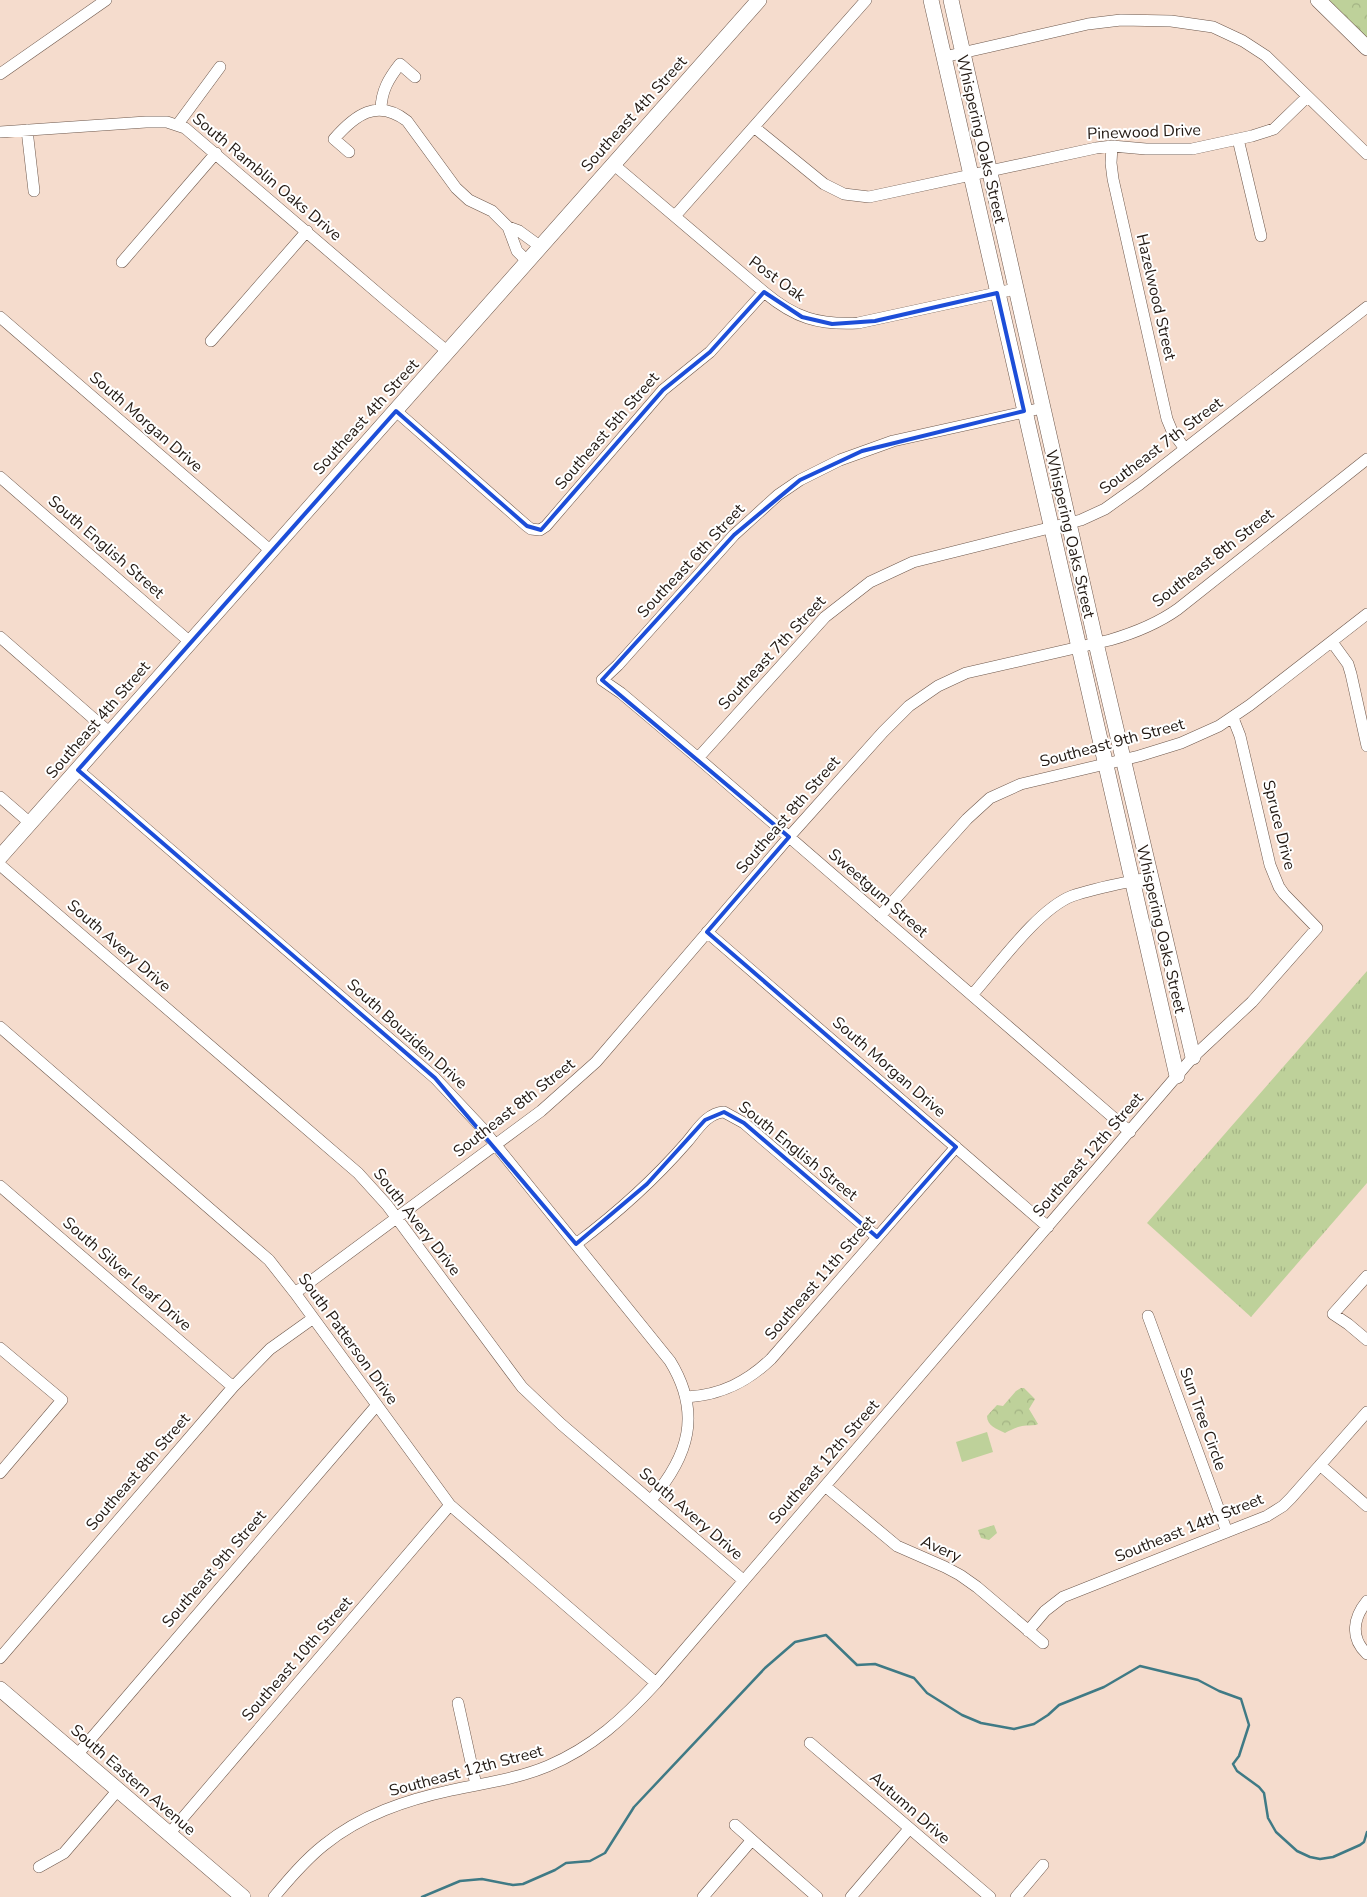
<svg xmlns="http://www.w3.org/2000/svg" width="1367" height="1897" font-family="'Nunito Sans',sans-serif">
  <defs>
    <pattern id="grass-tufts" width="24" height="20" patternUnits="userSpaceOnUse" patternTransform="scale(1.25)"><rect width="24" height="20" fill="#bed19a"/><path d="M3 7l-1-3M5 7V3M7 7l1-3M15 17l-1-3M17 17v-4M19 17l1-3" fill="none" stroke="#a3b384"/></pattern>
    <pattern id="park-crowns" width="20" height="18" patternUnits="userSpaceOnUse" patternTransform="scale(1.25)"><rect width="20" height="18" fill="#bed19a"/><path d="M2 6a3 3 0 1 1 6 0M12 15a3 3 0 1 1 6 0" fill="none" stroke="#a3b384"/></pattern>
  </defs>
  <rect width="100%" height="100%" fill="#f5dccd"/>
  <path fill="url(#grass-tufts)" d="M1367 971V1183L1251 1317 1147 1223Z"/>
  <path fill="url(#park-crowns)" d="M1325 0H1367V41Z
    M1021 1388H1024L1035 1399 1029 1409 1038 1424 1036 1425C1020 1426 1021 1425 1005 1433 997 1429 987 1426 987 1416L997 1405 1003 1406 1016 1391Z
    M994 1525 997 1533 989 1540 981 1538 978 1530Z"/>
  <path fill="#bed19a" d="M987 1432 993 1452 962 1462 956 1442Z"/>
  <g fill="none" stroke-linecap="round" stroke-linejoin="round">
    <path stroke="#3f7a85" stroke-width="2.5" d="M422 1897 460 1881 482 1879 513 1885 523 1884 555 1870 566 1863 590 1861 605 1853 634 1807 765 1668 795 1642 826 1635 857 1665 875 1664 914 1678 927 1693 962 1715 981 1723 1014 1729 1034 1724 1048 1715 1059 1705 1104 1687 1140 1666 1198 1680 1219 1691 1241 1699 1249 1725 1239 1756 1233 1764 1237 1771 1259 1787 1264 1793 1268 1818 1276 1832 1297 1851 1310 1857 1320 1859 1333 1857 1360 1845 1364 1842 1367 1832"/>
    <defs>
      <path id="street" d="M944 57 1088 24 1121 20 1171 21 1213 27 1243 41 1266 56 1367 154
        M0 74 106 0
        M381 110C381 91 389 78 400 64L415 77
        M178 124 220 67
        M754 127 824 184 844 194 869 197 1096 148 1112 146 1146 149H1192L1252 136 1274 129 1307 97
        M27 130 34 191
        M0 132 146 122H167L185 128 387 301 448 352
        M1238 139 1261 236
        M1112 146 1111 163 1113 179 1167 419 1172 431 1185 449
        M349 152 334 139C355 115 377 98 407 121L456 188 469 200 492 211 508 227 519 231 541 247
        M613 164 764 292C795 318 818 325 858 323L1015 289
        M675 216 866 0
        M508 227 517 251 528 262
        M122 262 216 153
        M0 317 271 551
        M211 341 307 231
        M1042 408 893 441 840 460 800 480 778 495 734 535 618 665 602 680 621 693 698 758 1130 1132
        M396 411 527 526 531 529 540 530 546 526 663 390 710 352 764 292
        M0 477 190 642
        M0 637 110 733
        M1332 642 1348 664 1351 674 1367 746
        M698 758 825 617 870 582 913 562 1081 520 1105 509 1140 484 1367 307
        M78 770 435 1078 482 1128 670 1361C702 1413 689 1456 651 1500
        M0 797 30 823
        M0 865 358 1173 387 1205 522 1387 561 1424 743 1580
        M880 916 967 819 990 798 1021 784 1139 756 1181 743 1219 726 1250 705 1367 614
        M707 932 1048 1227
        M972 995C997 967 1038 909 1072 896 1097 887 1125 883 1151 877
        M0 1027 269 1260 295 1293 450 1505 656 1683
        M0 1186 233 1387
        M576 1244C616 1214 654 1180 687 1142 698 1129 707 1113 724 1112L744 1123 877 1237
        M1367 1276 1333 1314 1348 1324 1367 1340
        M295 1293 541 1111 596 1062 789 837 883 732 909 706 938 686 966 673 1110 640C1134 633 1157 624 1178 609L1367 459
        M1148 1316 1227 1532
        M0 1348 62 1400 0 1473
        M687 1397C721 1395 747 1382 771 1359L956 1147
        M1320 1465 1367 1506
        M825 1486 897 1546 945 1567 960 1575 977 1587 1043 1643
        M1367 1601C1353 1618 1350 1638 1367 1654
        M1028 1631 1045 1611 1063 1597 1267 1516 1283 1506 1291 1498 1367 1412
        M0 1658 233 1387 270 1349 312 1319
        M458 1703 476 1785
        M810 1743 990 1897
        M77 1755 377 1405
        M735 1825 817 1897
        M169 1834 450 1505
        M39 1867 64 1853 118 1790
        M274 1897C289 1879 305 1860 324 1845 361 1815 406 1800 452 1790 484 1783 517 1779 548 1766 593 1747 624 1718 656 1683L1193 1057 1252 1002 1317 928 1284 894 1279 887 1270 865 1240 736 1233 718
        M703 1897 751 1841
        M851 1897 909 1829
        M1016 1897 1043 1865"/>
      <path id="secondary" d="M931 0 1177 1076
        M951 0 1096 643 1193 1057
        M1318 0 1367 48
        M0 857 759 0
        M0 1689 243 1897"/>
    </defs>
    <use href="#street" stroke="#6d574b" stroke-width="12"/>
    <use href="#secondary" stroke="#6d574b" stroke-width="16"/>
    <use href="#street" stroke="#fff" stroke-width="11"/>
    <use href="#secondary" stroke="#fff" stroke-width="15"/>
  </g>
  <path fill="none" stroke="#1d4ed8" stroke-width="4" stroke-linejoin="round" d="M764 292 802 317 832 324 875 321 997 293 1024 411 862 451 800 480 734 535 602 680 789 837 707 932 956 1147 877 1237 744 1123 724 1112 705 1120 647 1184 576 1244 435 1078 78 770 396 411 527 526 541 530 663 390 710 352Z"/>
  <g text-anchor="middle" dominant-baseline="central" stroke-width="4" stroke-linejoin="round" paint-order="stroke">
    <g font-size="16" fill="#221913" stroke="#fff">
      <text transform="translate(634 114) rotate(-48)">Southeast 4th Street</text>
      <text transform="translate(1144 132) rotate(-2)">Pinewood Drive</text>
      <text transform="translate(981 139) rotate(77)">Whispering Oaks Street</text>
      <text transform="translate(267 177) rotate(40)">South Ramblin Oaks Drive</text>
      <text transform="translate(777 279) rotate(36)">Post Oak</text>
      <text transform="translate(1156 297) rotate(77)">Hazelwood Street</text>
      <text transform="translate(366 417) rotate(-48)">Southeast 4th Street</text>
      <text transform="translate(146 422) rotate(41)">South Morgan Drive</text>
      <text transform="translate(607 431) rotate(-49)">Southeast 5th Street</text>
      <text transform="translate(1161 446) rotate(-37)">Southeast 7th Street</text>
      <text transform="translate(1070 534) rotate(77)">Whispering Oaks Street</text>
      <text transform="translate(106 547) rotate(41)">South English Street</text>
      <text transform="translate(1213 558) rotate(-38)">Southeast 8th Street</text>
      <text transform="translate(691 561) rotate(-47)">Southeast 6th Street</text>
      <text transform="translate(772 653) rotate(-47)">Southeast 7th Street</text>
      <text transform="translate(98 720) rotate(-49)">Southeast 4th Street</text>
      <text transform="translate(1112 743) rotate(-15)">Southeast 9th Street</text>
      <text transform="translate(788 815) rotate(-49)">Southeast 8th Street</text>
      <text transform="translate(1279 825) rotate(76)">Spruce Drive</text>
      <text transform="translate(878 893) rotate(41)">Sweetgum Street</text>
      <text transform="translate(1161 929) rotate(77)">Whispering Oaks Street</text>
      <text transform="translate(119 946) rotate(41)">South Avery Drive</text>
      <text transform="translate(407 1034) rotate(42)">South Bouziden Drive</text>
      <text transform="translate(889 1067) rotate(41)">South Morgan Drive</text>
      <text transform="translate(514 1108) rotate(-38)">Southeast 8th Street</text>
      <text transform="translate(798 1151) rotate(39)">South English Street</text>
      <text transform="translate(1088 1155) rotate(-49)">Southeast 12th Street</text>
      <text transform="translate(417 1222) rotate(52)">South Avery Drive</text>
      <text transform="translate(127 1274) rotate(41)">South Silver Leaf Drive</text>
      <text transform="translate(820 1278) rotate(-49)">Southeast 11th Street</text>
      <text transform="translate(348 1339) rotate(54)">South Patterson Drive</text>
      <text transform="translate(1203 1419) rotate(70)">Sun Tree Circle</text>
      <text transform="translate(824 1462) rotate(-49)">Southeast 12th Street</text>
      <text transform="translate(138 1472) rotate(-49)">Southeast 8th Street</text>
      <text transform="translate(691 1514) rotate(41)">South Avery Drive</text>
      <text transform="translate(1189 1528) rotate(-22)">Southeast 14th Street</text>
      <text transform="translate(941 1549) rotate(24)">Avery</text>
      <text transform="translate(214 1569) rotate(-49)">Southeast 9th Street</text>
      <text transform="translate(297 1659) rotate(-49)">Southeast 10th Street</text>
      <text transform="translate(466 1771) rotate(-15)">Southeast 12th Street</text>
      <text transform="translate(133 1780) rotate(41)">South Eastern Avenue</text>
      <text transform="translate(910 1808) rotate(41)">Autumn Drive</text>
    </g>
  </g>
</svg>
